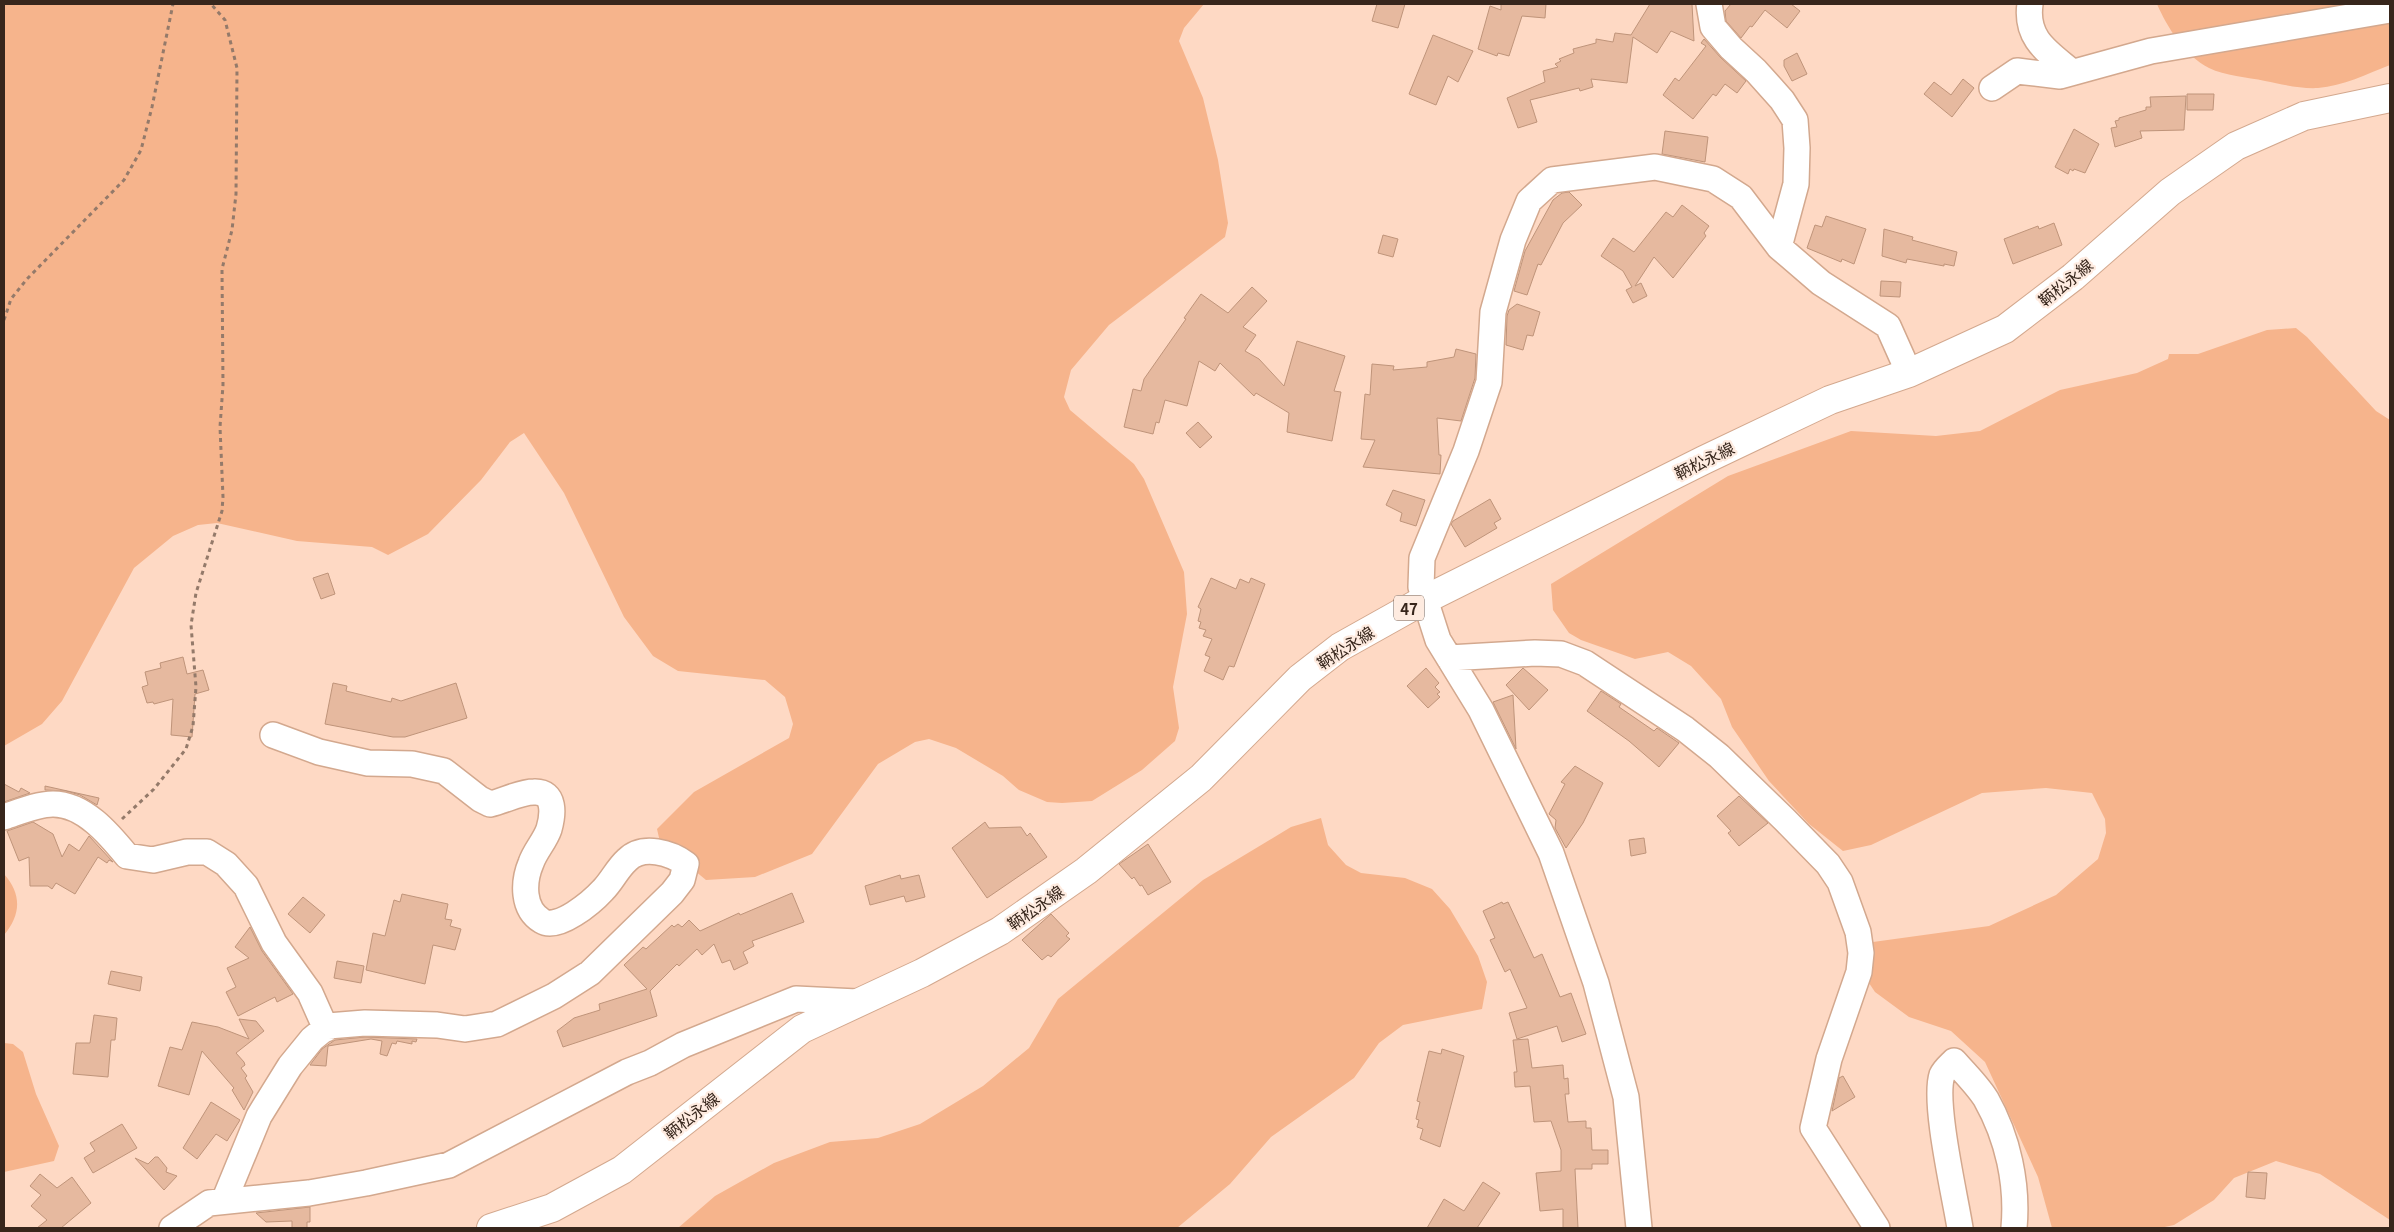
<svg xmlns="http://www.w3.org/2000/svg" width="2394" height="1232" font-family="Georgia,'Noto Sans JP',serif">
  <rect width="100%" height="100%" fill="#fed9c4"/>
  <path fill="#f6b48c" d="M4 4H1204L1184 28 1179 41 1203 98 1218 160 1228 223 1225 237 1109 325 1071 370 1064 397 1070 410 1134 464 1144 479 1184 572 1187 614 1173 687 1179 728 1175 741 1142 770 1092 801 1062 803 1047 802 1019 790 1003 776 956 748 929 739 915 742 878 764 812 854 755 877 706 880 660 842 657 829 694 792 789 738 793 724 785 697 765 680 678 671 653 656 624 617 564 493 524 433 510 442 481 480 428 534 388 555 372 547 297 541 217 523 198 525 173 536 134 568 62 701 42 724 4 746Z
    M2157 4H2390V65C2367 74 2343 86 2318 88 2300 89 2281 84 2265 81 2247 77 2225 76 2209 68 2185 56 2167 27 2157 4Z
    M2296 328 2307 337 2376 411 2390 420V1220L2320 1174 2276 1161 2234 1178 2214 1200 2174 1225 2160 1228H2052L2038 1177 1985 1062 1951 1031 1909 1017 1875 992 1851 956 1860 945 1873 942 1989 926 2056 895 2098 859 2106 833 2105 819 2092 793 2046 788 1982 793 1871 845 1843 851 1809 824 1769 781 1732 727 1721 699 1691 666 1668 652 1635 659 1581 640 1569 633 1553 610 1551 584 1728 476 1851 431 1936 436 1980 431 2060 390 2137 373 2168 359 2169 354H2198L2267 330Z
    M1321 818 1328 845 1346 865 1361 873 1405 878 1432 889 1450 909 1478 956 1487 982 1482 1009 1403 1025 1379 1043 1354 1078 1271 1137 1230 1184 1177 1228H678L715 1196 774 1163 830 1142 878 1138 920 1124 983 1086 1029 1048 1058 999 1203 880 1291 827Z
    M4 874C22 894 21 915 4 935Z
    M4 1043 13 1044 23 1052 36 1094 59 1146 54 1161 4 1172Z"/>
  <path fill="#e6b99f" stroke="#bf947a" d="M1377 4H1405L1398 28 1372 21Z
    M1501 4H1546L1545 18 1522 16 1509 56 1498 53 1497 56 1478 49 1490 6 1501 10Z
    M1650 4H1692L1694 41 1671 31 1657 53 1633 37 1627 83 1591 79 1593 87 1580 91 1579 88 1530 100 1537 122 1518 128 1507 98 1545 82 1543 71 1558 67 1555 64 1561 61 1559 59 1574 53 1573 49 1596 43V39L1613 42 1615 33 1631 35Z
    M1731 4H1791L1800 11 1787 28 1765 10 1752 27 1750 26 1741 38 1726 21 1725 11Z
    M1433 35 1473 51 1458 82 1448 76 1436 105 1409 94Z
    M1704 39 1721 58 1746 81 1737 93 1725 84 1716 96 1713 94 1693 119 1663 95 1675 78 1679 81 1706 46 1701 43Z
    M1797 53 1807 74 1792 81 1784 66V60Z
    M1963 79 1974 88 1952 117 1924 94 1934 82 1951 95Z
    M2187 94H2214L2213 110H2187Z
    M2186 96 2184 130 2140 131 2142 138 2115 147 2111 128 2117 127 2115 121 2119 120V118L2146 110V107H2151L2150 97Z
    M2074 129 2099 144 2085 173 2074 169 2073 171 2070 169 2068 174 2055 167Z
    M1665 131 1708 137 1705 162 1662 154Z
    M1569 192 1582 205 1563 223 1541 265 1538 264 1527 295 1514 291 1525 251 1553 200 1562 193Z
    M1682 205 1709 226 1704 233 1706 236 1673 278 1654 257 1635 286 1641 283 1647 296 1633 303 1626 290 1632 287 1623 271 1601 256 1613 238 1634 252 1666 212 1673 217Z
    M1826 216 1866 229 1854 264 1842 259 1841 262 1807 248 1815 225 1822 227Z
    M2054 223 2062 245 2013 264 2004 239 2038 226 2039 229Z
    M1884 229 1913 237 1912 240 1957 252 1954 266 1944 264V266L1907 259 1906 263 1882 256Z
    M1383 235 1398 239 1393 257 1378 253Z
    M1881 281 1901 282 1900 297 1880 296Z
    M1252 287 1267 301 1243 327 1256 335 1245 351 1259 359 1284 386 1297 341 1345 356 1334 391 1341 392 1332 441 1287 432 1289 413 1256 393 1254 396 1220 363 1215 371 1199 361 1187 406 1165 400 1159 423 1156 422 1153 434 1124 427 1133 389 1141 391 1144 379 1186 319 1184 318 1201 294 1228 313Z
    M1517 304 1540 312 1533 336 1527 335 1523 350 1506 345 1507 316 1509 310Z
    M1456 349 1476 354 1475 378 1461 421 1437 418 1439 455H1441L1440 474 1363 467 1375 440 1361 439 1365 394 1370 395 1372 364 1394 366 1393 370 1427 367V362L1454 357Z
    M1198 422 1212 437 1200 448 1186 433Z
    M1393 490 1425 500 1416 526 1400 521 1402 513 1386 505Z
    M1490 499 1501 519 1494 523 1497 528 1465 547 1451 524 1453 521Z
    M328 573 335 594 321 599 313 578Z
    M1211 578 1236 589 1240 579 1249 583 1251 578 1265 584 1234 667 1229 666 1223 680 1204 671 1210 657 1205 655 1212 639 1203 636 1206 630 1199 628 1201 622 1198 621 1201 609 1198 607Z
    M183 657 187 674 203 670 209 690 195 694 192 737 171 735 173 699 154 704 153 702 147 703 142 687 148 685 145 672 161 668 160 663Z
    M1426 668 1439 683 1435 687 1440 692 1437 694 1440 697 1428 708 1407 686Z
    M1523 668 1548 690 1529 710 1506 685Z
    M333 683 347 686 346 691 391 702 392 698 401 701 456 683 467 718 405 737H393L325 724Z
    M1601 691 1621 704 1619 707 1654 731 1657 728 1679 743 1659 767 1629 741 1587 711Z
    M1513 695 1516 749 1493 702Z
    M1575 766 1603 783 1583 823 1566 848 1555 828 1556 820 1549 814 1565 784 1561 782Z
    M4 784 19 792 21 788 30 793 4 802Z
    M45 786 99 798 97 805 80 795 66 791 45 790Z
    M1739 796 1768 823 1739 846 1728 833 1731 831 1717 816Z
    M33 822 53 834 62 857 69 844 79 851 89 836 113 862 109 860 107 863 98 857 75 894 56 883 52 889 48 886H30L29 857 19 861 7 831Z
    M985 822 989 828 1021 827 1027 836 1030 833 1047 857 987 898 952 848Z
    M1644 838 1646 853 1631 856 1629 840Z
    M1148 844 1171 882 1148 895 1142 885 1140 886 1134 877 1132 879 1119 864Z
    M900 875 901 879 919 875 925 897 906 902 904 896 870 905 865 886Z
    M792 893 804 922 752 941 754 946 743 952 748 963 734 970 730 960 722 963 714 944 702 955 697 949 679 966 677 964 650 991 657 1016 563 1047 557 1031 574 1018 600 1010 599 1004 647 989 624 965 643 947 646 949 672 925 674 927 678 924 682 927 689 920 700 931 739 913 740 915Z
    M402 894 448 904 445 919 452 920 450 926 461 929 455 950 433 945 425 984 366 970 373 933 385 936 394 900 400 902Z
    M303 897 325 915 310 933 288 914Z
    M1502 902 1503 904 1508 902 1534 958 1542 954 1560 997 1571 993 1586 1034 1562 1042 1557 1026 1517 1039 1509 1013 1527 1008 1510 969 1505 972 1490 940 1495 938 1483 911Z
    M1051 914 1069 933 1066 936 1070 939 1051 957 1048 955 1042 960 1022 940Z
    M250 927 262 951 293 994 277 1002 275 997 238 1016 226 992 236 987 227 968 249 958 235 947Z
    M337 961 364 966 361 983 334 978Z
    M111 971 142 977 140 991 108 984Z
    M94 1015 117 1018 115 1040H111L108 1077 73 1074 76 1043H90Z
    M239 1019 256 1021 264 1031 236 1053 244 1062 245 1065 241 1068 247 1076 245 1078 253 1092 244 1110 232 1090 234 1088 202 1051 189 1095 158 1086 170 1047 182 1050 192 1022 218 1027 249 1039Z
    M365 1037 417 1039 416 1042 412 1041V1044L397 1041 396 1044 392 1043 387 1056 380 1054 382 1041 371 1039 328 1046 326 1066 310 1065 322 1049 335 1040Z
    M1528 1039 1532 1068 1563 1065 1564 1079 1568 1078 1569 1094H1565L1568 1122 1586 1121V1128H1591L1592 1150H1608V1164H1592V1169H1575L1578 1228H1563V1209L1540 1211 1536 1173 1561 1171V1150L1551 1121 1534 1122 1530 1086 1515 1087 1514 1072H1517L1513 1040Z
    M1442 1049 1464 1056 1440 1147 1420 1139 1423 1129 1417 1127 1419 1120 1416 1119 1420 1102 1417 1101 1429 1051 1441 1054Z
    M1843 1076 1855 1097 1832 1111 1839 1078Z
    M211 1102 240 1120 227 1141 216 1134 197 1159 183 1148Z
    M122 1124 137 1148 93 1173 84 1158 95 1151 90 1143Z
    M155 1157H158L167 1168 166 1172 177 1176 164 1190 135 1158 148 1164Z
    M2248 1172 2267 1173 2265 1199 2246 1197Z
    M40 1174 57 1188 72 1177 91 1203 61 1228H37L47 1220 31 1206 41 1195 30 1186Z
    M1483 1182 1500 1193 1477 1228H1427L1444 1199 1464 1211Z
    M310 1207V1222H307V1228H292V1221L266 1222 256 1213Z"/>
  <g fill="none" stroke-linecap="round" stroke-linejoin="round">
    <defs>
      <path id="minor" d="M1709 4 1713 27 1731 48 1756 71 1782 100 1795 120 1797 148 1796 184 1779 247
        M2030 4C2025 39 2048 52 2072 72
        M1992 88 2017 71 2060 76 2151 51 2390 10
        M1449 658 1535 653 1561 654 1585 663 1685 729 1719 756 1785 820 1828 864 1840 882 1858 932 1861 953 1859 972 1829 1059 1813 1128 1877 1228
        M4 817C19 812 37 804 53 804 84 804 109 834 127 856L153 860 187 852H207L226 864 246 886 274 943 310 993 326 1029
        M224 1201 259 1116 290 1066 312 1039 328 1026 365 1023 437 1025 465 1029 497 1024 554 996 590 973 672 893 682 880 686 864C671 853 643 844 627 860 617 869 612 881 603 890 592 902 558 931 542 921 522 909 523 882 531 863 535 851 545 841 549 829 553 815 556 791 534 792 520 792 504 801 490 804L480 799 444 771 412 764 368 763 319 752 273 735
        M172 1228 209 1203 309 1193 366 1183 449 1165 627 1072 650 1063 683 1045 796 999 857 1002
        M1639 1228 1626 1097 1596 983 1551 853 1481 710 1438 640 1421 587 1422 558 1466 451 1489 382 1493 312 1513 240 1529 201 1552 180 1655 167 1713 179 1741 197 1779 247 1821 283 1888 326 1909 373
        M1960 1228C1955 1196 1933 1102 1942 1075 1944 1070 1950 1065 1954 1061 1965 1073 1978 1086 1986 1099 2008 1138 2018 1184 2014 1228"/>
      <path id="major" d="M491 1228 552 1208 622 1170 802 1029 922 973 1000 931 1086 871 1201 778 1300 678 1340 647 1424 600 1704 460 1830 400 1909 373 2005 329 2073 277 2170 192 2236 146 2304 116 2390 98"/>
    </defs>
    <use href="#minor" stroke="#d3a88e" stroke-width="28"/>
    <use href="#major" stroke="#d3a88e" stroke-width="30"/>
    <path stroke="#947a6a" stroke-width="3" stroke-dasharray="4 4" stroke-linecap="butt" d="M4 320 11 299 27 279 124 180 141 150 152 107 173 4
      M122 819 154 789 186 749 193 726 196 687 191 625 196 593 222 511 223 497 220 427 223 385 222 269 232 230 236 194 237 68 225 20 211 4"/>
    <use href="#minor" stroke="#fff" stroke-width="25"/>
    <use href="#major" stroke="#fff" stroke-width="28"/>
  </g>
  <g text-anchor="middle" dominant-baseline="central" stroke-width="4.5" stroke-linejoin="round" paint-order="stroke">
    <rect fill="#feebe0" stroke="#736157" stroke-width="1" x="1394" y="595.5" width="30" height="25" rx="4"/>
    <g font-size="15" font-weight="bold" fill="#37261c">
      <text x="1409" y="608">47</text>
    </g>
    <g font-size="16" fill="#37261c" stroke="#feebe0">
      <text transform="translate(2065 282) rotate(-39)">鞆松永線</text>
      <text transform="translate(1704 460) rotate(-26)">鞆松永線</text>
      <text transform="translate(1345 647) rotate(-33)">鞆松永線</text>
      <text transform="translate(1035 907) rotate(-35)">鞆松永線</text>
      <text transform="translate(691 1115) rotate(-38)">鞆松永線</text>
    </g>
  </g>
  <rect width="2394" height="1232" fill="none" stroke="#37261c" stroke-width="10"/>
</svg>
